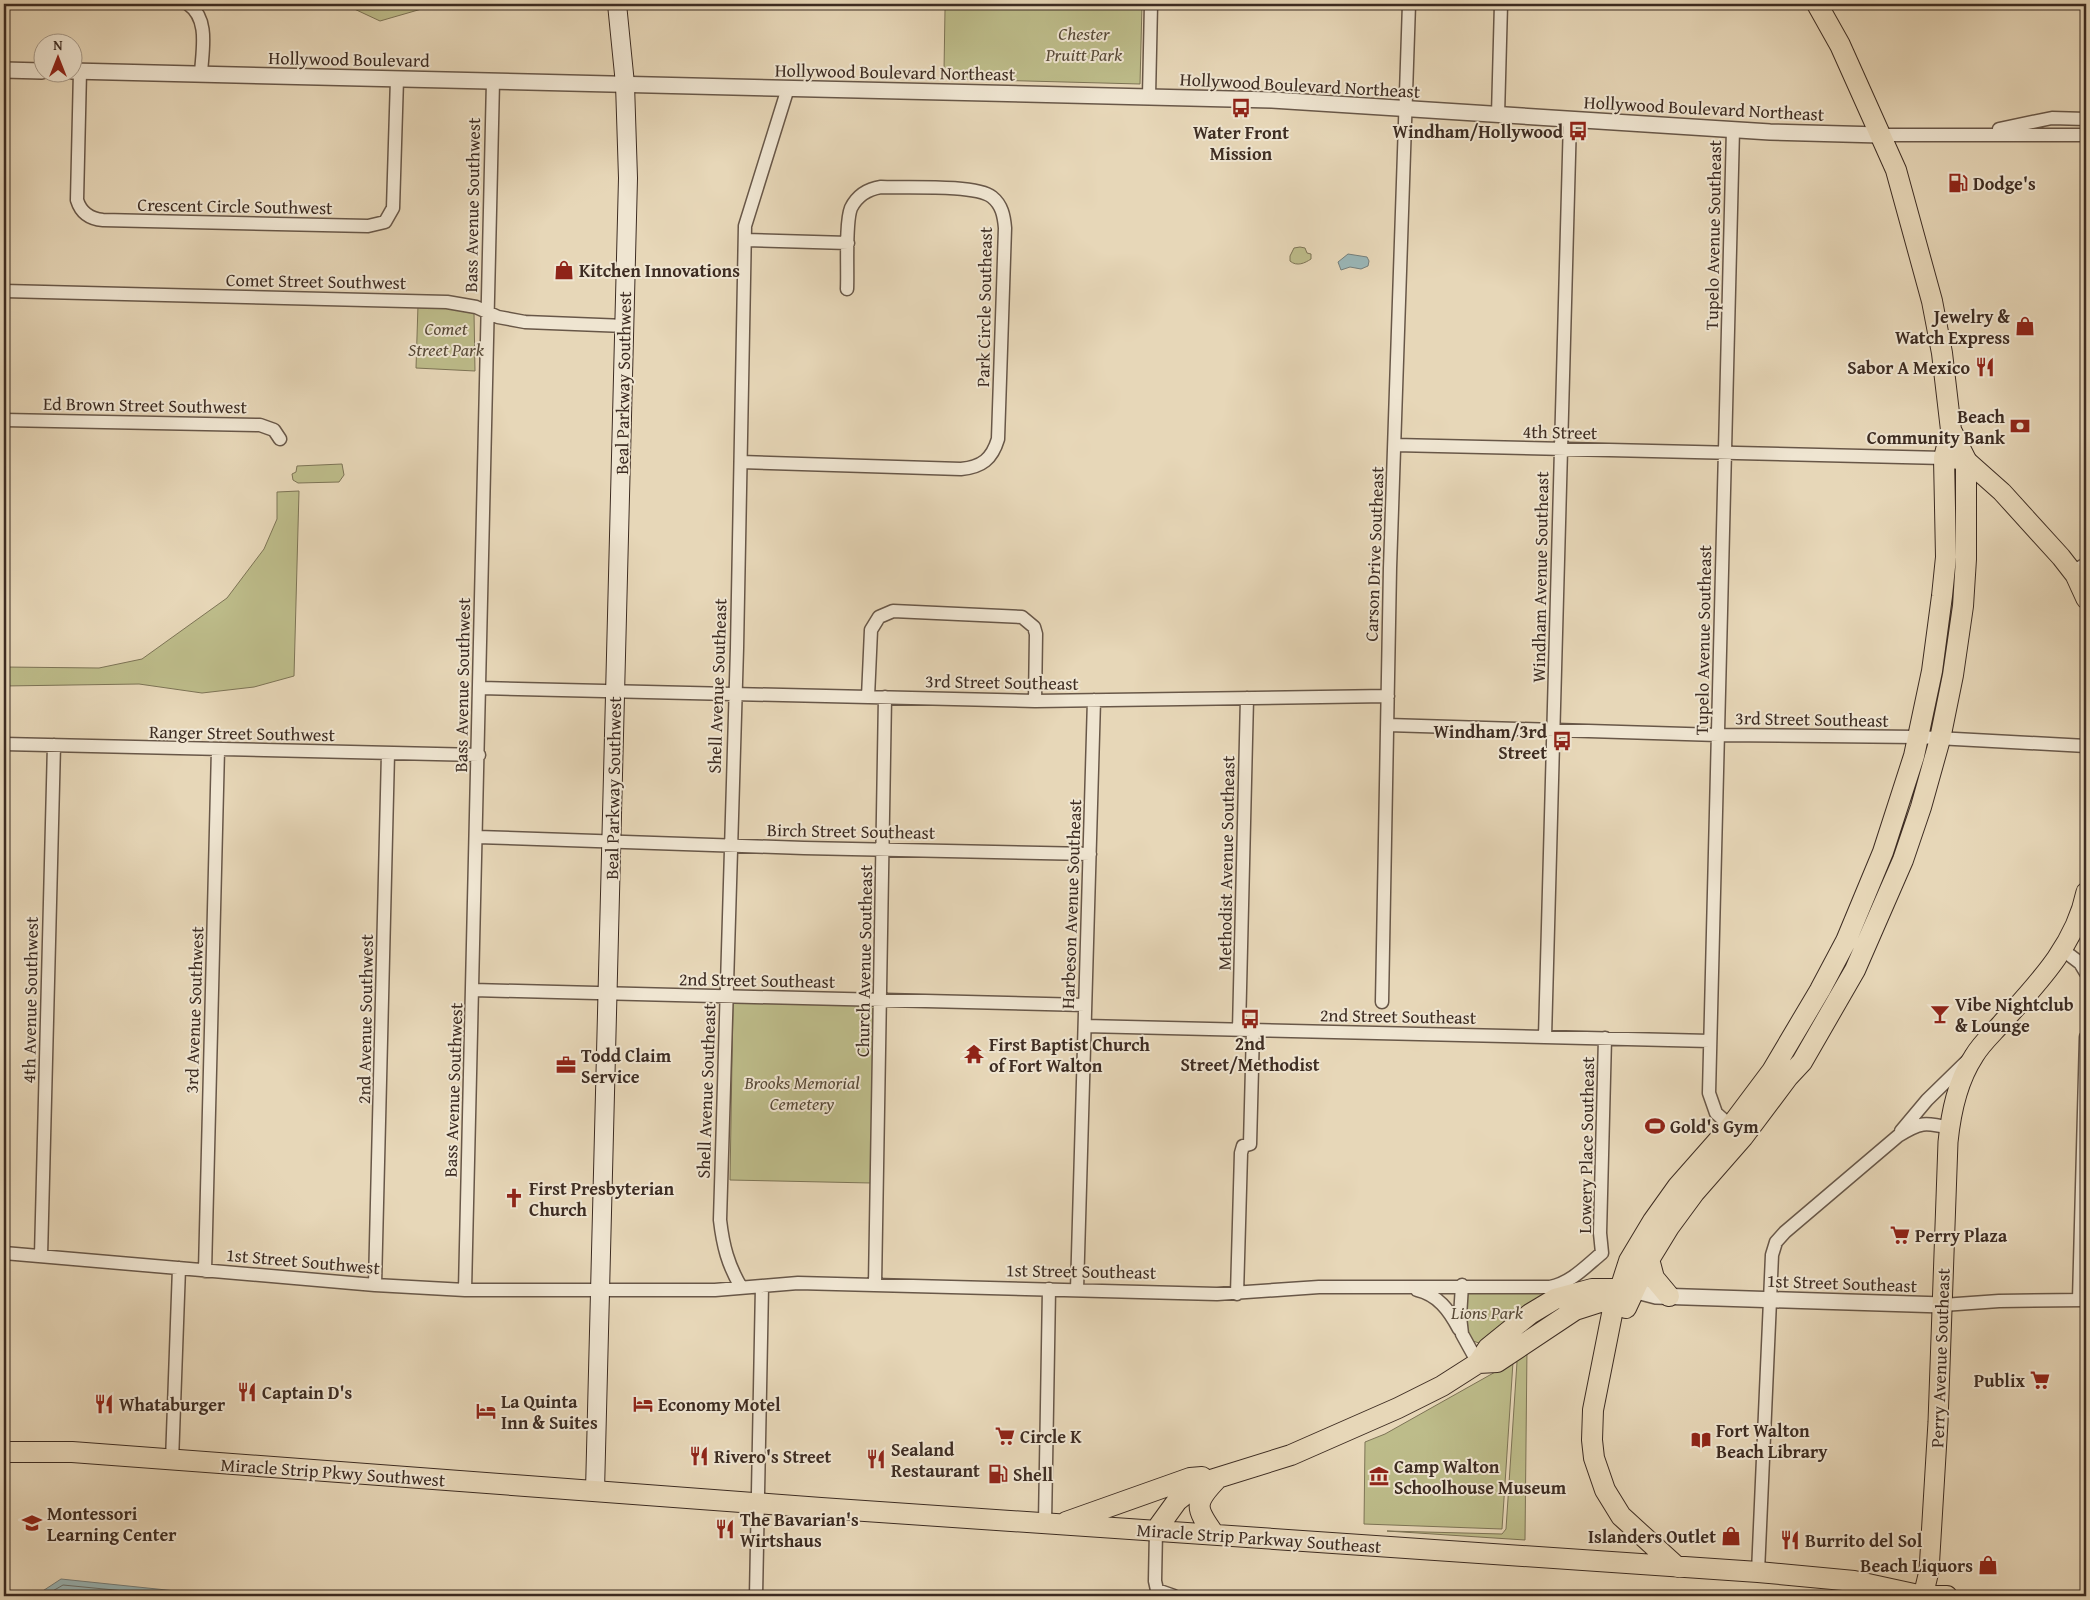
<svg xmlns="http://www.w3.org/2000/svg" width="2090" height="1600" font-family="'Gentium Book Plus',serif">
  <rect width="100%" height="100%" fill="#e7d7b8"/>
  <filter id="stains"><feTurbulence type="fractalNoise" baseFrequency=".004" numOctaves="4"/><feColorMatrix values="0 0 0 0 .2 0 0 0 0 .09 0 0 0 0 .02 0 0 0 .5 -.17"/></filter>
  <radialGradient id="worn" r=".72"><stop offset=".6" stop-color="#630" stop-opacity="0"/><stop offset="1" stop-color="#630" stop-opacity=".3"/></radialGradient>
  <path fill="#bdbc8a" stroke="#7d7456" d="M320 4H430L425 8 380 21 350 7Z
    M961 4H1142L1140 84 952 79 948 78 944 70 945 10 949 5Z
    M1300 247 1305 248 1307 253 1311 254V259C1305 263 1297 267 1290 261V256L1294 248Z
    M418 305 449 306 474 312 475 371 416 368Z
    M342 464 344 475 339 482 298 483 293 480 292 474 296 472 297 466Z
    M299 491 294 676 254 687 202 693 139 684 4 686V667L99 668 142 659 227 598 264 549 277 519V492Z
    M733 1002 874 1005 871 1183 730 1180Z
    M1560 1288 1482 1344 1473 1341 1465 1328 1468 1290Z
    M1527 1348 1525 1540 1387 1531 1502 1534 1506 1529 1517 1362 1513 1359Z
    M1513 1362 1502 1529 1364 1524 1365 1442 1385 1434Z"/>
  <path fill="#9ab7b8" stroke="#757f7c" d="M1348 254 1367 257 1369 261 1368 266 1361 269 1350 267 1341 270 1338 262Z
    M61 1579 224 1596H35Z"/>
  <g fill="none" stroke-linecap="round" stroke-linejoin="round">
    <path stroke="#6c726d" stroke-width="1" d="M44 1596 63 1585 176 1596
      M56 1596 65 1591 115 1596"/>
    <defs>
      <path id="minor" d="M188 4C210 19 202 51 201 74
        M80 71 77 200C81 213 90 219 103 220L368 226 385 222 393 208 397 79
        M1149 96 1151 4
        M1498 115 1501 4
        M1733 129 1709 1093 1716 1113 1736 1131
        M1999 129 2052 118 2086 119
        M1880 135H2086
        M745 240 848 243
        M4 291 447 302 476 307 498 317 525 322 625 326
        M4 420 260 425 274 430 280 439
        M1395 445 1944 458
        M741 462 961 469C982 467 992 459 998 439L1005 228C1004 216 1002 205 992 197 976 184 905 188 881 187 868 189 857 196 851 208 845 223 848 271 847 289
        M2072 572 2086 564
        M481 688 1035 701 1388 696
        M868 697 871 630 879 617 893 611 1022 617 1034 627 1036 634 1035 701
        M1388 725 1718 735 1918 737 2086 746
        M4 744 479 755
        M477 837 804 848 1090 854
        M2063 950 2080 963 2086 973
        M473 990 1085 1005
        M1382 1002 1390 568 1409 4
        M1085 1026 1710 1041
        M1239 1030 1247 698
        M1545 1037 1570 119
        M1901 1131 1927 1100 1968 1060
        M4 1253 375 1285 465 1290H715L798 1283 1217 1294 1319 1287H1550C1571 1283 1586 1266 1602 1253L1600 1233 1605 1038
        M41 1256 54 745
        M205 1271 218 749
        M375 1285 388 753
        M875 1285 885 697
        M1462 1285 1460 1317 1462 1334 1478 1363
        M741 1287C728 1265 723 1246 720 1220L737 648 745 226 788 88
        M465 1290 493 81
        M1077 1290 1094 700
        M1417 1290C1438 1295 1449 1310 1459 1329
        M1237 1294 1241 1153 1243 1146 1250 1144 1253 1030
        M2079 1300 2086 1037
        M1943 1305 1999 1301 2086 1300
        M172 1461 179 1268
        M1045 1523 1049 1289
        M1156 1530 1155 1581 1157 1590 1174 1596
        M1758 1572 1772 1255 1776 1242 1785 1232 1898 1136C1920 1122 1925 1122 1950 1128
        M756 1596 762 1286"/>
      <path id="tertiary" d="M4 70 42 71
        M72 71 1272 100 1770 132 1880 135
        M1633 1290 1656 1296 1943 1305"/>
      <path id="secondary" d="M595 1491 628 178 625 84 617 4"/>
      <path id="primary" d="M1944 458 1966 460 2002 492 2061 557 2075 575 2086 599
        M1923 1596 1929 1571 1938 1422 1948 1142C1951 1112 1957 1082 1974 1056 1981 1044 1992 1034 2001 1024 2037 984 2075 946 2086 892"/>
      <path id="trunk" d="M1649 1259 1654 1278 1669 1296
        M1626 1308 1647 1263 1669 1227 1694 1193 1743 1137 1788 1077 1802 1062 1855 970 1903 860 1921 807 1940 739 1953 675 1963 606 1966 559V460L1951 430
        M1478 1363 1497 1362 1575 1310 1600 1302H1627
        M4 1452H72L821 1508 1758 1572 1854 1581 1923 1596H1947
        M1066 1522 1190 1478 1202 1477
        M1156 1530 1177 1501 1198 1484 1291 1455 1398 1408 1442 1386 1478 1363 1488 1348 1530 1314 1555 1299 1592 1289H1631
        M1214 1534C1195 1508 1194 1503 1216 1480
        M1677 1567 1621 1516 1605 1490 1594 1458 1592 1440 1593 1410 1612 1314 1629 1261 1653 1221 1678 1186 1730 1127 1772 1071 1820 990 1846 941 1883 852 1914 756 1932 671 1942 596 1946 557 1944 458 1951 430 1942 353 1932 301 1896 170 1840 45 1817 4"/>
    </defs>
    <use href="#minor" stroke="#685748" stroke-width="15"/>
    <use href="#tertiary" stroke="#685748" stroke-width="18"/>
    <use href="#secondary" stroke="#3d2c22" stroke-width="20"/>
    <use href="#primary" stroke="#3d2c22" stroke-width="21"/>
    <use href="#trunk" stroke="#3d2c22" stroke-width="22"/>
    <use href="#minor" stroke="#efe5d1" stroke-width="12"/>
    <use href="#tertiary" stroke="#efe5d1" stroke-width="15"/>
    <use href="#secondary" stroke="#efe5d1" stroke-width="18"/>
    <use href="#primary" stroke="#e7d7b8" stroke-width="19"/>
    <use href="#trunk" stroke="#e7d7b8" stroke-width="20"/>
  </g>
  <defs>
    <symbol id="bus-bare" viewBox="-9 -9 18 18"><path d="M-5-6H5V4H4V6H2V4H-2V6H-4V4H-5ZM-3.5-4V0h7V-4ZM-3.5 1.2v1.5H-2V1.2ZM2 1.2v1.5H3.5V1.2Z" fill="#8f2418" stroke="#efe5d1" stroke-width="2.5" paint-order="stroke"/></symbol>
    <symbol id="fuel-bare" viewBox="-9 -9 18 18"><path d="M-5.5-6h7V0h2V4h1.3V-2.5L3-4.5l.8-.8L6-3V5H2.5V1h-1V6h-7ZM-4.2-4.7v3.2H.2V-4.7Z" fill="#8f2418" stroke="#efe5d1" stroke-width="2.5" paint-order="stroke"/></symbol>
    <symbol id="shop-bare" viewBox="-9 -9 18 18"><path d="M-5-2.5h2.3a2.7 3.5 0 0 1 5.4 0H5L5.5 6h-11ZM-1.5-2.5h3a1.5 2.3 0 0 0-3 0Z" fill="#8f2418" stroke="#efe5d1" stroke-width="2.5" paint-order="stroke"/></symbol>
    <symbol id="restaurant-bare" viewBox="-9 -9 18 18"><path d="M-5-6h1v4h1v-4h1v4h1v-4h1v5L-1.5 .5V6h-2V.5L-5-1ZM5-6V6H3V1.5H1.5Q1.5-4 5-6Z" fill="#8f2418" stroke="#efe5d1" stroke-width="2.5" paint-order="stroke"/></symbol>
    <symbol id="bank-bare" viewBox="-9 -9 18 18"><path d="M-6-4H6V4H-6ZM0-2.3a2.3 2.3 0 1 0 0 4.6a2.3 2.3 0 1 0 0-4.6Z" fill="#8f2418" stroke="#efe5d1" stroke-width="2.5" paint-order="stroke"/></symbol>
    <symbol id="bar-bare" viewBox="-9 -9 18 18"><path d="M-6-5H6L.8 .8V4.5H3.5V6h-7V4.5H-.8V.8Z" fill="#8f2418" stroke="#efe5d1" stroke-width="2.5" paint-order="stroke"/></symbol>
    <symbol id="temple-bare" viewBox="-9 -9 18 18"><path d="M0-6L5-2H3V0L6.5 2.5H4V6H1.5V3h-3V6H-4V2.5H-6.5L-3 0V-2H-5Z" fill="#8f2418" stroke="#efe5d1" stroke-width="2.5" paint-order="stroke"/></symbol>
    <symbol id="office-bare" viewBox="-9 -9 18 18"><path d="M-6-3h4V-5.5h4V-3h4V5H-6ZM-1-4.5V-3h2v-1.5ZM-6 0V1H6V0Z" fill="#8f2418" stroke="#efe5d1" stroke-width="2.5" paint-order="stroke"/></symbol>
    <symbol id="stadium-bare" viewBox="-9 -9 18 18"><path d="M0-5a6.5 5 0 1 0 0 10a6.5 5 0 1 0 0-10ZM-3.5-1.8h7v3.6h-7Z" fill="#8f2418" stroke="#efe5d1" stroke-width="2.5" paint-order="stroke"/></symbol>
    <symbol id="church-bare" viewBox="-9 -9 18 18"><path d="M-1.2-6h2.4v3.5h3.3v2.4h-3.3V6h-2.4V-.1h-3.3v-2.4h3.3Z" fill="#8f2418" stroke="#efe5d1" stroke-width="2.5" paint-order="stroke"/></symbol>
    <symbol id="supermarket-bare" viewBox="-9 -9 18 18"><path d="M-6-5.5h2.5l.6 2H6L4.5 2H-2.5L-4.4-4H-6ZM-1.5 3.2a1.3 1.3 0 1 0 .1 0ZM3 3.2a1.3 1.3 0 1 0 .1 0Z" fill="#8f2418" stroke="#efe5d1" stroke-width="2.5" paint-order="stroke"/></symbol>
    <symbol id="hotel-bare" viewBox="-9 -9 18 18"><path d="M-6-4.5h1.5V1H6V5H4.5V3h-9V5H-6ZM-4 0a1.8 1.8 0 1 1 3.6 0ZM.5 0V-2.5h3Q6-2.5 6 0Z" fill="#8f2418" stroke="#efe5d1" stroke-width="2.5" paint-order="stroke"/></symbol>
    <symbol id="library-bare" viewBox="-9 -9 18 18"><path d="M-6-4Q-3-5.5-.7-3.5V5Q-3 3-6 4ZM6-4Q3-5.5 .7-3.5V5Q3 3 6 4Z" fill="#8f2418" stroke="#efe5d1" stroke-width="2.5" paint-order="stroke"/></symbol>
    <symbol id="museum-bare" viewBox="-9 -9 18 18"><path d="M0-6L6-3V-2H-6V-3ZM-5-1h2V3h-2ZM-1-1h2V3h-2ZM3-1h2V3H3ZM-6 4H6V6H-6Z" fill="#8f2418" stroke="#efe5d1" stroke-width="2.5" paint-order="stroke"/></symbol>
    <symbol id="school-bare" viewBox="-9 -9 18 18"><path d="M0-5L7-2L0 1L-7-2ZM-4 1L0 2.5L4 1V4Q0 6-4 4Z" fill="#8f2418" stroke="#efe5d1" stroke-width="2.5" paint-order="stroke"/></symbol>
  </defs>
  <g fill-rule="evenodd">
    <use href="#bus-bare" x="1227" y="94" width="28" height="28"/>
    <use href="#bus-bare" x="1564" y="117" width="28" height="28"/>
    <use href="#fuel-bare" x="1944" y="169" width="28" height="28"/>
    <use href="#shop-bare" x="550" y="256" width="28" height="28"/>
    <use href="#shop-bare" x="2011" y="312" width="28" height="28"/>
    <use href="#restaurant-bare" x="1971" y="353" width="28" height="28"/>
    <use href="#bank-bare" x="2006" y="412" width="28" height="28"/>
    <use href="#bus-bare" x="1548" y="727" width="28" height="28"/>
    <use href="#bar-bare" x="1926" y="1000" width="28" height="28"/>
    <use href="#bus-bare" x="1236" y="1005" width="28" height="28"/>
    <use href="#temple-bare" x="960" y="1040" width="28" height="28"/>
    <use href="#office-bare" x="552" y="1051" width="28" height="28"/>
    <use href="#stadium-bare" x="1641" y="1112" width="28" height="28"/>
    <use href="#church-bare" x="500" y="1184" width="28" height="28"/>
    <use href="#supermarket-bare" x="1886" y="1221" width="28" height="28"/>
    <use href="#supermarket-bare" x="2026" y="1366" width="28" height="28"/>
    <use href="#restaurant-bare" x="233" y="1378" width="28" height="28"/>
    <use href="#restaurant-bare" x="90" y="1390" width="28" height="28"/>
    <use href="#hotel-bare" x="629" y="1390" width="28" height="28"/>
    <use href="#hotel-bare" x="472" y="1397" width="28" height="28"/>
    <use href="#supermarket-bare" x="991" y="1422" width="28" height="28"/>
    <use href="#library-bare" x="1687" y="1426" width="28" height="28"/>
    <use href="#restaurant-bare" x="685" y="1442" width="28" height="28"/>
    <use href="#restaurant-bare" x="862" y="1445" width="28" height="28"/>
    <use href="#fuel-bare" x="984" y="1460" width="28" height="28"/>
    <use href="#museum-bare" x="1365" y="1462" width="28" height="28"/>
    <use href="#school-bare" x="18" y="1509" width="28" height="28"/>
    <use href="#restaurant-bare" x="711" y="1515" width="28" height="28"/>
    <use href="#shop-bare" x="1717" y="1522" width="28" height="28"/>
    <use href="#restaurant-bare" x="1776" y="1526" width="28" height="28"/>
    <use href="#shop-bare" x="1974" y="1551" width="28" height="28"/>
  </g>
  <g text-anchor="middle" dominant-baseline="central" stroke-width="4" stroke-linejoin="round" paint-order="stroke">
    <g font-size="18" font-style="italic" fill="#574937" stroke="#efe5d1">
      <text x="1084" y="33">Chester<tspan x="1084" dy="21">Pruitt Park</tspan></text>
      <text x="446" y="328">Comet<tspan x="446" dy="21">Street Park</tspan></text>
      <text x="802" y="1082">Brooks Memorial<tspan x="802" dy="21">Cemetery</tspan></text>
      <text x="1487" y="1312">Lions Park</text>
    </g>
    <g font-size="18" fill="#3d2c22" stroke="#efe5d1">
      <text transform="translate(349 59) rotate(1)">Hollywood Boulevard</text>
      <text transform="translate(895 72) rotate(1)">Hollywood Boulevard Northeast</text>
      <text transform="translate(1300 85) rotate(3)">Hollywood Boulevard Northeast</text>
      <text transform="translate(1704 108) rotate(3)">Hollywood Boulevard Northeast</text>
      <text transform="translate(472 205) rotate(-89)">Bass Avenue Southwest</text>
      <text transform="translate(235 206) rotate(1)">Crescent Circle Southwest</text>
      <text transform="translate(1713 235) rotate(-89)">Tupelo Avenue Southeast</text>
      <text transform="translate(316 281) rotate(1)">Comet Street Southwest</text>
      <text transform="translate(984 307) rotate(-89)">Park Circle Southeast</text>
      <text transform="translate(623 383) rotate(-89)">Beal Parkway Southwest</text>
      <text transform="translate(145 405) rotate(1)">Ed Brown Street Southwest</text>
      <text transform="translate(1560 432) rotate(1)">4th Street</text>
      <text transform="translate(1374 554) rotate(-88)">Carson Drive Southeast</text>
      <text transform="translate(1540 577) rotate(-89)">Windham Avenue Southeast</text>
      <text transform="translate(1703 640) rotate(-89)">Tupelo Avenue Southeast</text>
      <text transform="translate(1002 682) rotate(1)">3rd Street Southeast</text>
      <text transform="translate(462 685) rotate(-89)">Bass Avenue Southwest</text>
      <text transform="translate(717 686) rotate(-88)">Shell Avenue Southeast</text>
      <text transform="translate(1812 719) rotate(1)">3rd Street Southeast</text>
      <text transform="translate(242 733) rotate(1)">Ranger Street Southwest</text>
      <text transform="translate(613 788) rotate(-89)">Beal Parkway Southwest</text>
      <text transform="translate(851 831) rotate(1)">Birch Street Southeast</text>
      <text transform="translate(1226 863) rotate(-89)">Methodist Avenue Southeast</text>
      <text transform="translate(1071 904) rotate(-88)">Harbeson Avenue Southeast</text>
      <text transform="translate(864 961) rotate(-89)">Church Avenue Southeast</text>
      <text transform="translate(757 980) rotate(1)">2nd Street Southeast</text>
      <text transform="translate(30 1000) rotate(-89)">4th Avenue Southwest</text>
      <text transform="translate(194 1010) rotate(-88)">3rd Avenue Southwest</text>
      <text transform="translate(1398 1016) rotate(1)">2nd Street Southeast</text>
      <text transform="translate(365 1019) rotate(-89)">2nd Avenue Southwest</text>
      <text transform="translate(453 1090) rotate(-88)">Bass Avenue Southwest</text>
      <text transform="translate(706 1091) rotate(-88)">Shell Avenue Southeast</text>
      <text transform="translate(1586 1145) rotate(-89)">Lowery Place Southeast</text>
      <text transform="translate(303 1261) rotate(5)">1st Street Southwest</text>
      <text transform="translate(1081 1271) rotate(1)">1st Street Southeast</text>
      <text transform="translate(1842 1283) rotate(2)">1st Street Southeast</text>
      <text transform="translate(1940 1358) rotate(-88)">Perry Avenue Southeast</text>
      <text transform="translate(333 1472) rotate(4)">Miracle Strip Pkwy Southwest</text>
      <text transform="translate(1259 1538) rotate(4)">Miracle Strip Parkway Southeast</text>
    </g>
    <g font-size="18" font-weight="bold" fill="#3d2c22" stroke="#efe5d1" text-anchor="start">
      <text x="1563" y="131" text-anchor="end">Windham/Hollywood</text>
      <text x="1241" y="132" text-anchor="middle">Water Front<tspan x="1241" dy="21">Mission</tspan></text>
      <text x="1973" y="183">Dodge's</text>
      <text x="579" y="270">Kitchen Innovations</text>
      <text x="2010" y="316" text-anchor="end">Jewelry &amp;<tspan x="2010" dy="21">Watch Express</tspan></text>
      <text x="1970" y="367" text-anchor="end">Sabor A Mexico</text>
      <text x="2005" y="416" text-anchor="end">Beach<tspan x="2005" dy="21">Community Bank</tspan></text>
      <text x="1547" y="731" text-anchor="end">Windham/3rd<tspan x="1547" dy="21">Street</tspan></text>
      <text x="1955" y="1004">Vibe Nightclub<tspan x="1955" dy="21">&amp; Lounge</tspan></text>
      <text x="1250" y="1043" text-anchor="middle">2nd<tspan x="1250" dy="21">Street/Methodist</tspan></text>
      <text x="989" y="1044">First Baptist Church<tspan x="989" dy="21">of Fort Walton</tspan></text>
      <text x="581" y="1055">Todd Claim<tspan x="581" dy="21">Service</tspan></text>
      <text x="1670" y="1126">Gold's Gym</text>
      <text x="529" y="1188">First Presbyterian<tspan x="529" dy="21">Church</tspan></text>
      <text x="1915" y="1235">Perry Plaza</text>
      <text x="2025" y="1380" text-anchor="end">Publix</text>
      <text x="262" y="1392">Captain D's</text>
      <text x="501" y="1401">La Quinta<tspan x="501" dy="21">Inn &amp; Suites</tspan></text>
      <text x="119" y="1404">Whataburger</text>
      <text x="658" y="1404">Economy Motel</text>
      <text x="1716" y="1430">Fort Walton<tspan x="1716" dy="21">Beach Library</tspan></text>
      <text x="1020" y="1436">Circle K</text>
      <text x="891" y="1449">Sealand<tspan x="891" dy="21">Restaurant</tspan></text>
      <text x="714" y="1456">Rivero's Street</text>
      <text x="1394" y="1466">Camp Walton<tspan x="1394" dy="21">Schoolhouse Museum</tspan></text>
      <text x="1013" y="1474">Shell</text>
      <text x="47" y="1513">Montessori<tspan x="47" dy="21">Learning Center</tspan></text>
      <text x="740" y="1519">The Bavarian's<tspan x="740" dy="21">Wirtshaus</tspan></text>
      <text x="1716" y="1536" text-anchor="end">Islanders Outlet</text>
      <text x="1805" y="1540">Burrito del Sol</text>
      <text x="1973" y="1565" text-anchor="end">Beach Liquors</text>
    </g>
  </g>
  <rect width="2090" height="1600" fill="none" stroke="#e7d7b8" stroke-width="20"/>
  <rect x="5" y="5" width="2080" height="1590" fill="none" stroke="#3d2c22" stroke-width="2.5"/>
  <rect x="10" y="10" width="2070" height="1580" fill="none" stroke="#3d2c22"/>
  <g transform="translate(58 58)"><circle r="24" fill="#efe5d1" stroke="#a89b8b"/>
  <path d="M0-4L9 19L0 12L-9 19Z" fill="#8f2418"/>
  <text y="-8" font-size="14" font-weight="bold" text-anchor="middle" fill="#3d2c22">N</text>
  </g>
  <rect width="100%" height="100%" filter="url(#stains)"/>
  <rect width="100%" height="100%" fill="url(#worn)"/>
</svg>
